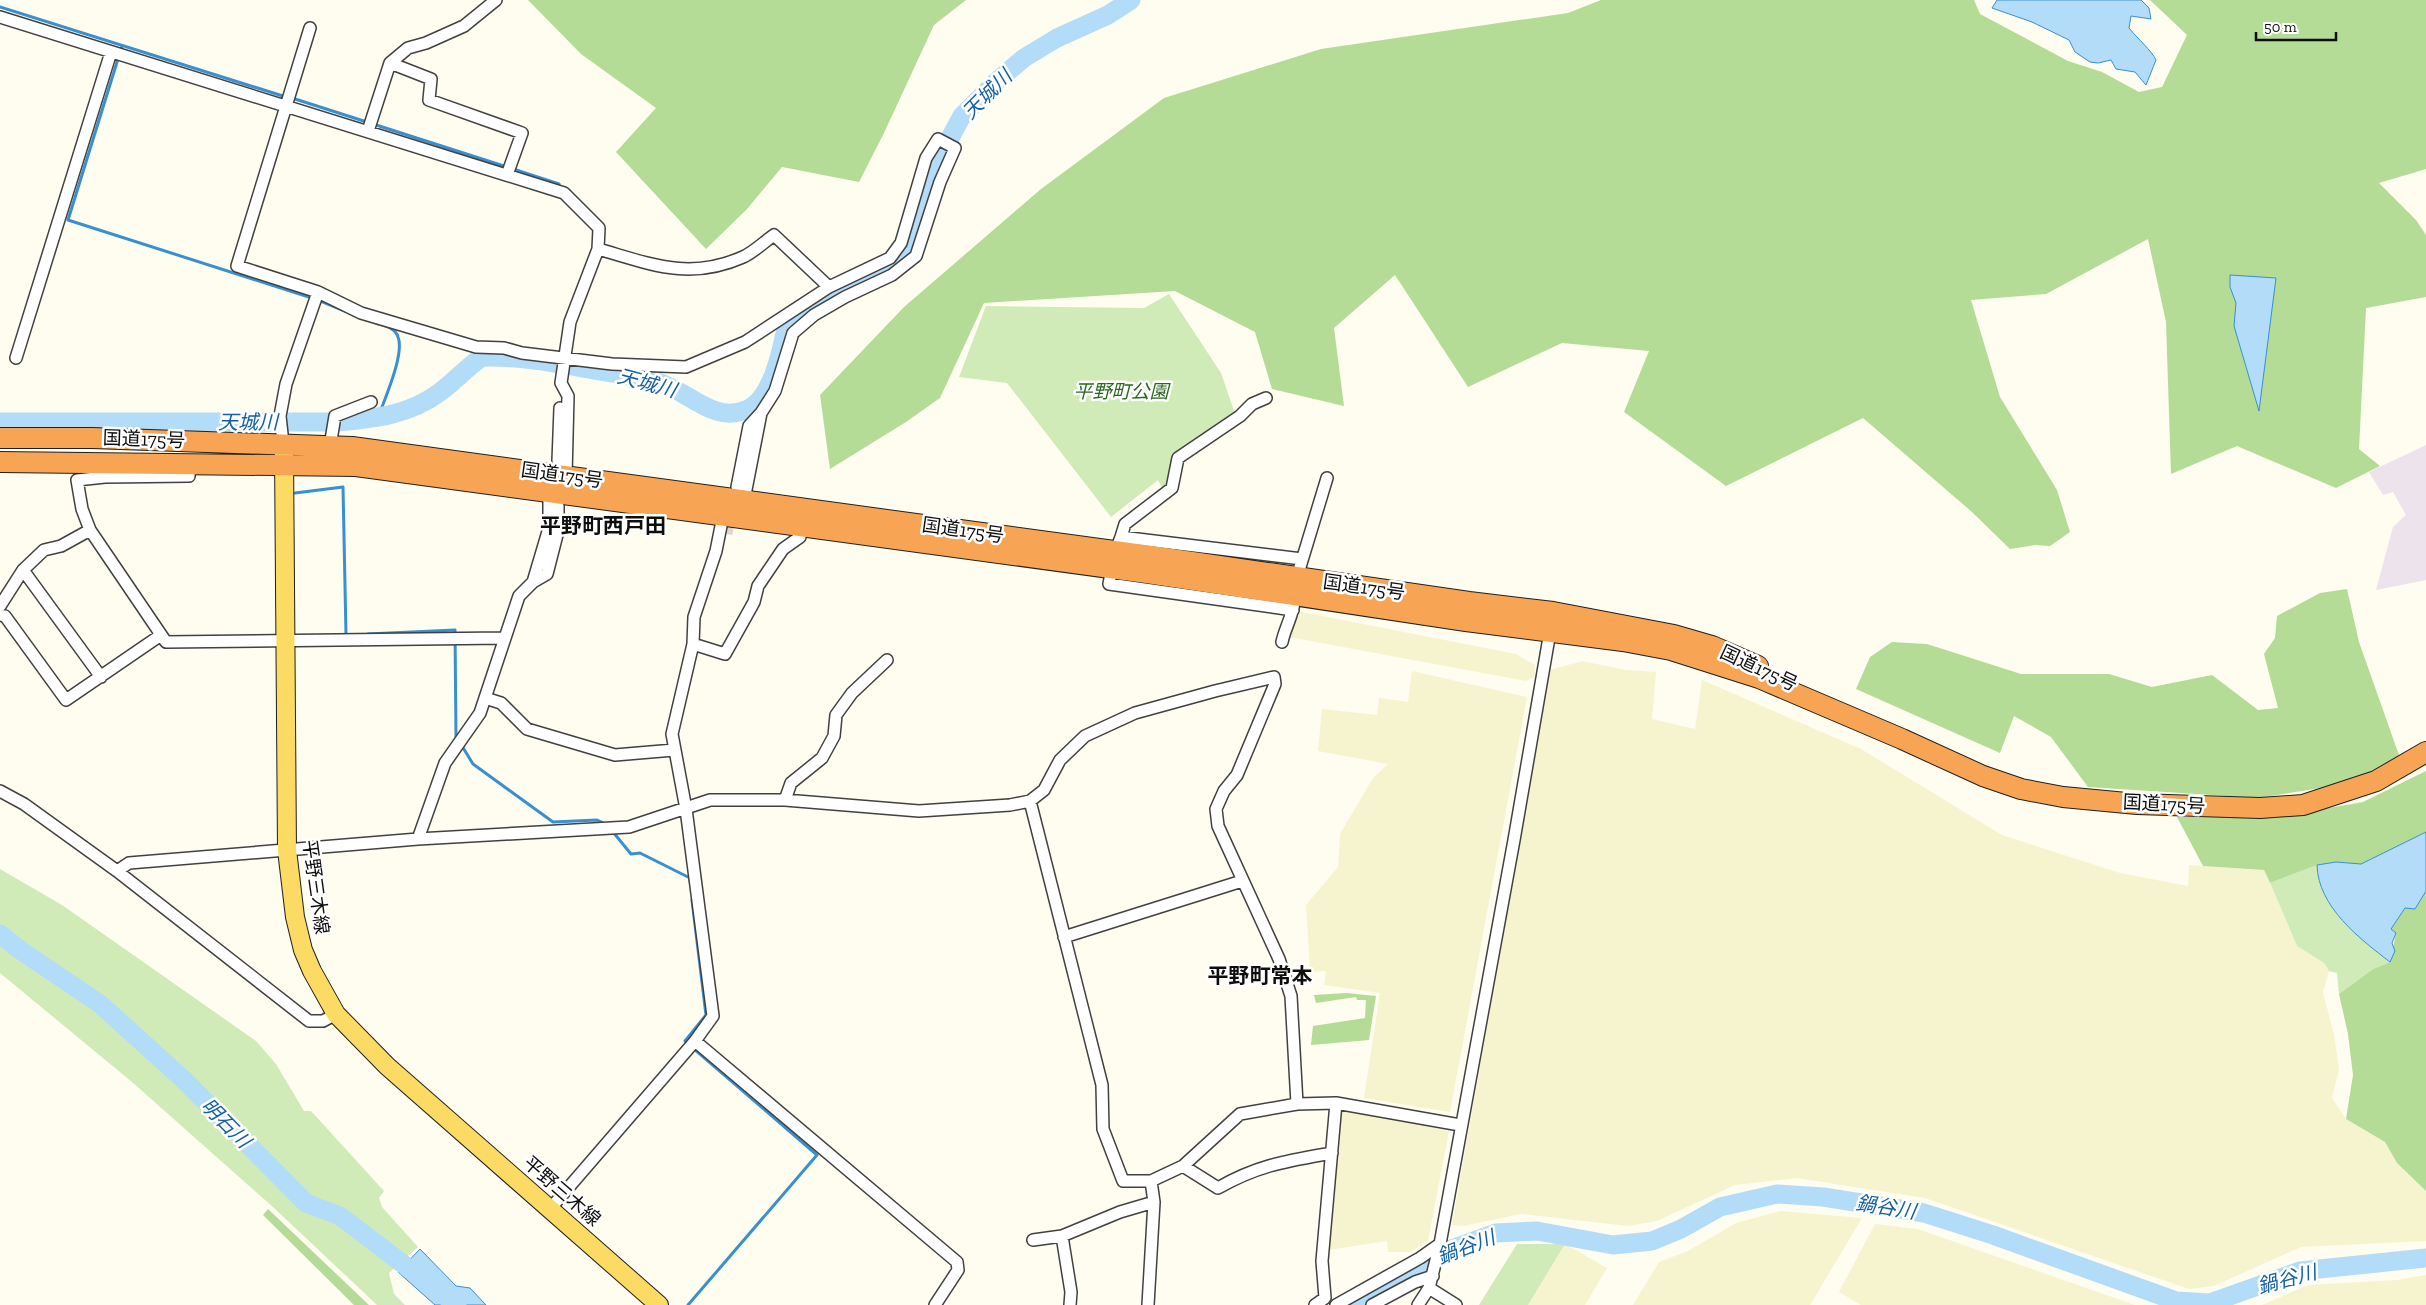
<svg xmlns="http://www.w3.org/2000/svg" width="2426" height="1305" font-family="'Zilla Slab','Noto Sans JP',serif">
  <rect width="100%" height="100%" fill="#fffcf0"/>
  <path fill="#ece3ed" d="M2426 445V580L2376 590 2393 527 2406 515 2393 492 2383 495 2369 472Z"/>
  <path fill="#f6f4cf" d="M1297 611 1516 654 1535 665 1534 677 1526 681 1289 637Z
    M1582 661 1626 670 1656 672 1652 719 1695 729 1702 680 1861 749 2002 835 2120 873 2188 886 2189 865 2264 870 2297 946 2324 963 2329 971 2323 993 2334 1034 2339 1070 2332 1098 2346 1119 2385 1142 2397 1163 2426 1191V1241L2301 1247 2214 1286 2189 1289 1925 1198 1797 1178 1735 1185 1657 1221 1628 1226 1521 1214 1463 1226 1452 1225 1550 670Z
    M1412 671 1527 697 1450 1112 1364 1098 1380 993 1324 985 1326 971 1310 972 1306 905 1338 867 1340 834 1373 778 1388 764 1318 751 1322 709 1377 715 1379 698 1408 702Z
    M1346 1109 1449 1131 1428 1241 1410 1252H1388L1387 1241 1328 1250 1339 1110Z
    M1780 1211 1862 1218 1810 1305H1633L1659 1262 1688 1251 1736 1223Z
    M1875 1224 1918 1229 2135 1305H1861L1839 1292Z
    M1565 1244 1607 1268 1585 1305H1528Z
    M2426 1275V1305H2262L2308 1285 2397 1280Z"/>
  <path fill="#d1ebb8" d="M1169 294 1221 373 1234 411 1231 418 1173 456 1168 483 1162 488 1158 480 1111 517 1007 383 959 377 986 306 1144 308Z
    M2317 865C2318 907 2360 939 2390 962L2373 969 2339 994 2337 973 2329 971 2324 963 2297 946 2270 883Z
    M0 869 62 905 256 1041 276 1064 304 1111H311L384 1191 379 1198 382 1207 418 1247 389 1273 394 1294 405 1305H377L274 1208 132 1082 0 973Z
    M1517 1244H1565L1528 1305H1479Z"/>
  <path fill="#b4dc97" d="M528 0H966L934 25 883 135 859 182 782 167 747 209 706 249 616 152 656 108 581 54Z
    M1601 0H1974L1980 14 2068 61 2102 72 2139 92 2162 87 2187 35 2150 0H2426V169L2379 183 2416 220 2426 235V297L2366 308 2359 449 2380 466 2336 488 2237 446 2171 474 2166 322 2148 239 2046 294 1971 300 2000 397 2057 490 2070 532 2050 546 2035 545 2010 549 1972 512 1863 418 1726 486 1624 412 1649 351 1562 343 1468 387 1395 275 1334 328 1344 406 1272 389 1255 332 1175 291 984 303 940 398 906 422 830 469 820 395 904 307 1041 189 1164 98 1321 49 1568 13Z
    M2347 589 2359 642 2401 761 2340 785 2258 798 2088 787 2051 737 2014 716 2000 753 1856 689 1870 657 1892 642 1927 644 2021 674H2109L2152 687 2212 675 2258 710 2278 708 2264 654 2275 638 2277 616 2320 593Z
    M2426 771V832L2361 864 2336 862 2317 865 2270 883 2264 870 2203 866 2177 817H2278L2363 802Z
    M2426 891V1191L2397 1163 2385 1142 2346 1119 2353 1075 2348 1034 2339 994 2373 969 2390 962 2396 933 2390 930 2406 907 2415 909Z
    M1346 993 1376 996 1369 1040 1311 1045 1313 1026 1365 1018 1366 1000H1357L1356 997 1316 1003 1314 995Z
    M268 1209 369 1305H354L263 1215Z"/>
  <path fill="#b3dcf8" stroke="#388fd1" d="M1997 0H2141L2149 8 2151 19 2131 16 2129 28C2137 38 2152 51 2156 60L2146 85 2135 72 2116 69 2111 60 2098 63 2090 62 2075 52 2069 40 2032 22 1992 8Z
    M2230 275 2276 278 2259 411 2234 326 2236 303 2230 287Z
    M2426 832V891L2415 909 2405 908 2391 929 2396 933 2392 943 2395 951 2390 962C2360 939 2318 907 2317 865L2336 862 2361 864Z
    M420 1249 456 1286 470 1288 486 1305H435L398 1272Z"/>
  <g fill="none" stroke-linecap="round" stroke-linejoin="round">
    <path stroke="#388fd1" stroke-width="3" d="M0 7 286 97
      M122 46 68 220 312 298
      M292 98 507 167
      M513 169 559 184
      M318 300 345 311
      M376 323C384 326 395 327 398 337 405 354 384 400 378 418
      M295 493 343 487 346 635
      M368 634 455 630 456 737 458 741
      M462 746 473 764 553 822 597 820 608 825
      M613 832 631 854 640 853 690 878V881
      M688 1044 685 1041 706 1015 692 900
      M688 1305 817 1155 693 1048"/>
    <path stroke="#b3dcf8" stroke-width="19" d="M0 422H337C373 419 410 415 440 392 455 381 467 367 482 357 523 356 565 365 606 372 623 375 641 377 658 382 689 391 714 425 748 409 772 398 781 352 786 329L837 291 895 263 909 251 929 184 944 149 962 116 998 80 1024 58 1057 38 1108 15 1131 0
      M0 934 20 950 100 1004 184 1080 306 1203 340 1216 457 1305
      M1354 1305 1452 1249 1496 1233 1537 1231 1613 1245 1652 1241 1681 1229 1720 1207 1777 1194 1823 1197 1924 1213 1993 1235 2176 1301 2210 1303 2300 1271 2426 1258"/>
    <path stroke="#dbd8ce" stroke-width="11" stroke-dasharray="11 5.5" stroke-linecap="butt" d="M727 534 731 513"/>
    <defs>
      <path id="street" d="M0 17 564 193 599 228 598 249 570 322 561 383 568 396 566 476
        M390 63 431 79 429 100 522 133 507 175
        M368 131 390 63 408 48 426 43 464 26 496 0
        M598 249C651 264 689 281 743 257 754 252 764 242 774 235L829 287
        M318 292 361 313 476 347 504 348 522 353 612 364 686 367 745 342 829 287 890 258 901 243 926 158 938 139 955 148 940 182 916 256 892 275 845 297 814 315 793 333 775 391 761 413 744 500
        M16 358 111 52
        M283 443 280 416 286 384 318 292 237 266 310 28
        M330 446 335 416 371 402
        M558 461 560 408
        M190 465 189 476 105 477 77 480 82 509 90 530 166 642 504 638
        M737 487 749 426 760 414
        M1121 537 1125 524 1172 488 1178 458 1240 416 1252 404 1266 398
        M1119 542 1121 537 1302 559
        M1112 568 1109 584 1293 610
        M23 570 101 677
        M1297 577 1327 478
        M533 582 547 574 558 531V506
        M0 606 23 570 44 550 61 546 90 530
        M0 615 5 616 66 700 161 635
        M1282 642C1285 628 1292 617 1294 603
        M693 644 725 654 754 602 758 586 783 549 800 537 802 527
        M485 698 501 703 527 729 615 755 674 750
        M0 791 24 804 117 871 309 1021H323L336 1014
        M785 800 791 783 822 758 834 736 836 715 852 693 887 660
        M1030 801 1102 1085 1103 1129 1123 1181H1151L1183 1166 1240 1114 1297 1104 1336 1103 1460 1125
        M418 839 445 763 480 713 519 596 533 582 549 528V491
        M117 871 129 863 418 839 629 827 710 800H785L919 811 1010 805 1030 801 1044 790 1060 760 1085 736 1135 713 1215 691 1274 677 1275 684 1237 775 1224 791 1216 809 1218 826 1279 959 1291 996 1297 1104
        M1064 937 1242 881
        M695 1041 957 1262 958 1270 935 1305
        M1183 1166 1218 1188C1258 1165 1287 1161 1332 1153
        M550 1209 695 1041 713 1016 686 809 672 734 693 644 694 617 716 551 723 516
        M1062 1236 1071 1292 1070 1305
        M1033 1240 1062 1236 1120 1212 1154 1202
        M1429 1288 1456 1305
        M1148 1305 1154 1202 1151 1181
        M1315 1305 1325 1298 1322 1261 1336 1103
        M1336 1305 1420 1258 1440 1244
        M1372 1305 1415 1282 1433 1276
        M1418 1305 1429 1288 1440 1244 1514 840 1551 626"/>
      <path id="primary" d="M284 452 287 850 295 917 303 950 312 971 336 1014 387 1066 659 1305"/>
      <path id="highway" d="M0 438H92L352 447 1151 556 1469 602 1553 612 1674 635 1712 646 1758 666
        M0 462 356 466 1147 573 1466 621 1623 641 1671 650 1759 678 1902 739 1983 776 2021 789 2063 797 2137 804 2260 808 2303 805 2376 781 2426 752"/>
    </defs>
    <use href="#street" stroke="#414141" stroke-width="14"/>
    <use href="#primary" stroke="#1f1f1f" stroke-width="20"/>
    <use href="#highway" stroke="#1f1f1f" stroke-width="22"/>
    <use href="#street" stroke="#fff" stroke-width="11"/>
    <use href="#primary" stroke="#fbdb63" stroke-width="18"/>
    <use href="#highway" stroke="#f7a555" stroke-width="20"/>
  </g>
  <g text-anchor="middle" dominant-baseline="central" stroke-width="5" stroke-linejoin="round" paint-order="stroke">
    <g font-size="19" font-style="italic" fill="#2a681d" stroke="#fff">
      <text x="1121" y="391">平野町公園</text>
    </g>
    <g font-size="19" fill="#0e0e0e" stroke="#fff">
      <text transform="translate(144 439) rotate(2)">国道175号</text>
      <text transform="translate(562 475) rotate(8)">国道175号</text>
      <text transform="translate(963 530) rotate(8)">国道175号</text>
      <text transform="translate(1364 587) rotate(8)">国道175号</text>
      <text transform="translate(1759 668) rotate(25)">国道175号</text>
      <text transform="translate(2164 804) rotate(3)">国道175号</text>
      <text transform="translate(316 887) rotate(82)">平野三木線</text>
      <text transform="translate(562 1191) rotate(41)">平野三木線</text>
    </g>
    <g font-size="20" font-style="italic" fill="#1460a4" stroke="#fff">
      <text transform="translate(987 94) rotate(-45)">天城川</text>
      <text transform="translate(647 383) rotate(15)">天城川</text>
      <text x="248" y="422">天城川</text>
      <text transform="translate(226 1123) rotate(45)">明石川</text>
      <text transform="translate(1886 1207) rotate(9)">鍋谷川</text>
      <text transform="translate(1466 1247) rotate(-21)">鍋谷川</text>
      <text transform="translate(2287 1279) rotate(-15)">鍋谷川</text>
    </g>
    <g font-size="21" font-weight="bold" fill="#0e0e0e" stroke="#fff">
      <text x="603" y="525">平野町西戸田</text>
      <text x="1260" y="975">平野町常本</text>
    </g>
  </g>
  <path d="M2256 32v8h80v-8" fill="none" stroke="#0e0e0e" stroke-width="2.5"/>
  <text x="2264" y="32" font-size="15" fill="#0e0e0e" stroke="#ffffff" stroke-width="4" paint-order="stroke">50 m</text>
</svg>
